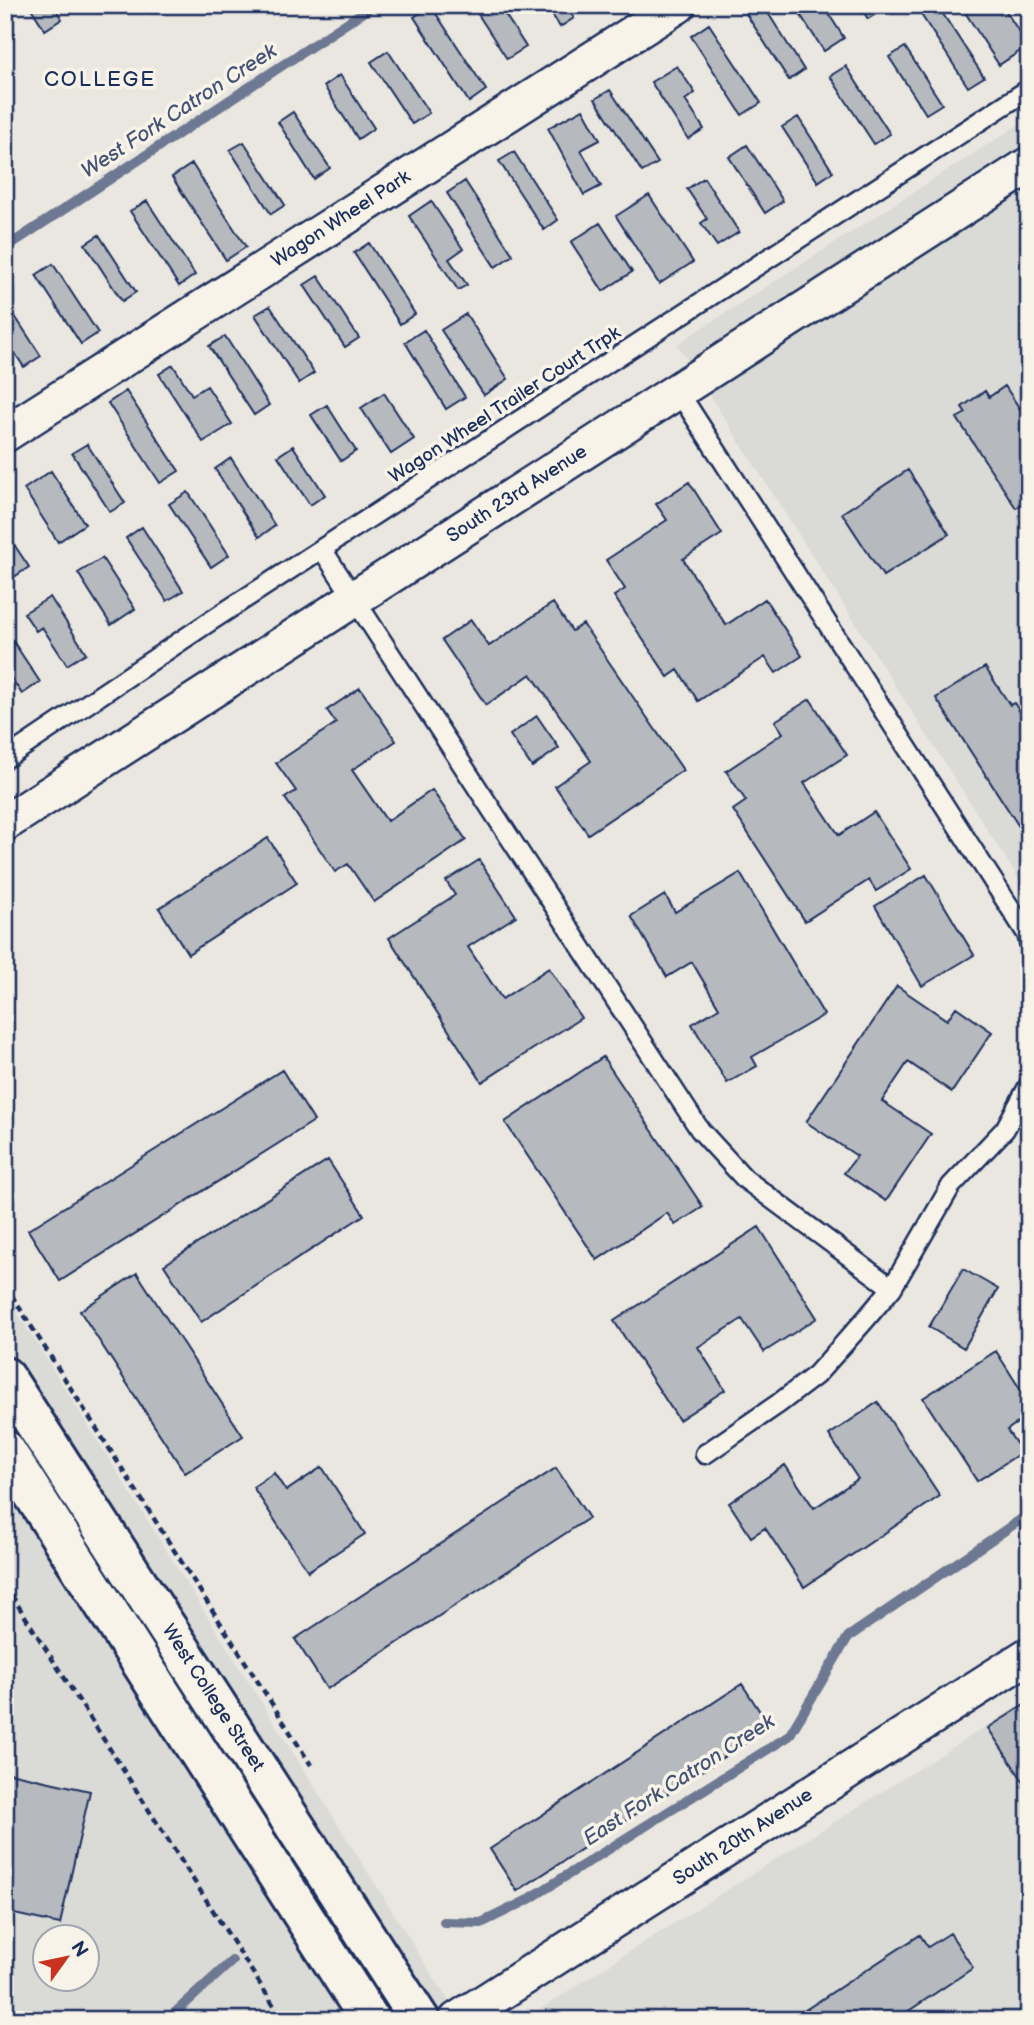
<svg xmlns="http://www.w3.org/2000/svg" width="1034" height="2025" font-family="'Balsamiq Sans',sans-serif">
  <rect width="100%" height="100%" fill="#eae7e0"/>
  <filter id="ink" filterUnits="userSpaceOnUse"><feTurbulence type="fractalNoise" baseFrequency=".0143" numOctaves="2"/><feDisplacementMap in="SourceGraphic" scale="14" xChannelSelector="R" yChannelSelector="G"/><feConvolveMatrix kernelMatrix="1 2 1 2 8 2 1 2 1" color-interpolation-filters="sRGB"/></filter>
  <g filter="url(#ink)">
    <path fill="#dadad6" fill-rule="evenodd" d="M1029 118V895L677 344Z
      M5 1293 451 2005 427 2020H5ZM46 1938H88V1980H46Z
      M1029 1699V2020H524L613 1962Z"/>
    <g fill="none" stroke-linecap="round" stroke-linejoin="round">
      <path stroke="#6d7892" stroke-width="10" d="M5 248 374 5
        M444 1922 481 1923 526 1901 789 1736 848 1637 1029 1514
        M167 2020 232 1961"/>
    </g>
    <path fill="#b6babf" stroke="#1b2f5e" stroke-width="2" d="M29 5H53L62 19 45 30Z
      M472 5H499L526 47 507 59Z
      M546 5H566L574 18 560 27Z
      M763 5 804 70 789 80 741 6Z
      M794 5H823L844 38 824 51Z
      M859 5H882L884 9 868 19Z
      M932 5H937L984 77 968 87 920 13Z
      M962 5H1002L1028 46 999 65 961 6Z
      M431 6 486 90 469 102 414 17Z
      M709 24 761 103 742 115 691 36Z
      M905 47 942 104 926 114 889 57Z
      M388 51 429 113 412 124 371 62Z
      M677 66 695 93 685 100 704 129 688 139 651 82Z
      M846 66 890 134 874 144 830 76Z
      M340 75 374 128 358 139 324 86Z
      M610 90 658 163 642 172 595 99Z
      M583 109 600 140 581 150 601 186 584 195 548 128Z
      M293 112 330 168 314 179 278 122Z
      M798 117 833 172 818 182 782 127Z
      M244 142 285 205 271 214 230 150Z
      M747 145 783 201 765 213 729 157Z
      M514 152 558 220 544 230 499 161Z
      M192 164 246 247 226 260 172 177Z
      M704 178 739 232 717 246 701 223 707 219 687 189Z
      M465 181 513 255 495 267 447 193Z
      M649 195 693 262 659 284 616 216Z
      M147 201 195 275 179 286 130 211Z
      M431 201 463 249 449 259 467 285 458 290 409 216Z
      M600 223 632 272 603 291 571 242Z
      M99 235 136 292 122 301 85 244Z
      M369 243 415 314 400 324 354 253Z
      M53 264 98 333 81 344 36 275Z
      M318 276 359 338 345 347 304 285Z
      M5 301 41 356 24 367 5 338Z
      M270 306 314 373 299 383 255 315Z
      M466 314 508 379 484 395 441 330Z
      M424 330 465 397 446 409 405 342Z
      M225 336 269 405 254 415 209 346Z
      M173 365 192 395 207 386 232 424 203 442 159 374Z
      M1005 386 1029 423V500L1016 508 957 418 966 413 962 407 985 391 989 397Z
      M126 391 179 471 160 483 108 403Z
      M384 393 414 439 391 454 361 408Z
      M327 405 356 451 341 461 311 415Z
      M87 444 125 503 110 512 72 453Z
      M293 446 325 495 310 505 278 456Z
      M231 458 275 526 259 537 215 469Z
      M908 470 949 534 883 576 842 513Z
      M51 471 85 524 58 542 24 489Z
      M689 482 722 534 683 559 726 625 765 599 802 656 776 673 765 657 698 701 678 670 668 677 614 596 625 589 606 560 667 520 656 504Z
      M188 492 229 555 211 567 169 504Z
      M142 527 183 591 167 601 126 538Z
      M5 531 29 567 11 579 5 569Z
      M102 558 135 609 111 625 78 573Z
      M50 597 86 653 67 665 42 627 36 631 24 613Z
      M553 603 572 631 583 624 683 770 588 834 555 786 591 761 531 674 486 705 442 640 471 620 489 646Z
      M5 629 40 682 22 694 5 669Z
      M985 667 1010 705 1014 703 1029 725 1026 727 1029 731V842L936 698Z
      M360 688 396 741 352 770 387 821 432 790 466 840 374 902 348 864 335 872 285 798 296 791 276 763 336 723 327 710Z
      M810 699 847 755 804 783 839 835 874 812 911 869 876 891 869 880 805 921 733 810 746 801 726 771 783 733 775 721Z
      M537 716 559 748 532 767 510 735Z
      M268 838 297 883 188 954 159 908Z
      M479 860 516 916 468 947 502 999 549 968 581 1018 482 1082 389 938 455 895 446 881Z
      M740 873 824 1015 752 1057 757 1066 727 1083 692 1024 719 1008 692 962 667 977 631 916 665 895 675 912Z
      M926 875 974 955 922 986 875 906Z
      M897 986 947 1020 956 1007 992 1032 952 1092 908 1062 882 1101 931 1134 886 1201 844 1173 857 1156 806 1122Z
      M603 1057 703 1207 675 1225 667 1213 597 1260 505 1122Z
      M282 1070 314 1121 60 1281 28 1230Z
      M328 1160 364 1215 201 1322 164 1265Z
      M759 1227 817 1318 764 1352 742 1319 698 1347 725 1390 679 1420 614 1321Z
      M963 1269 998 1289 964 1348 929 1327Z
      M137 1273 243 1436 185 1473 80 1311Z
      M996 1351 1029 1403V1415L1007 1430 1022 1452 977 1481 923 1398Z
      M878 1402 940 1496 804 1587 765 1528 751 1537 729 1503 785 1465 814 1508 858 1479 829 1435Z
      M322 1467 365 1534 308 1571 253 1487 274 1473 286 1491Z
      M556 1468 589 1518 327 1689 295 1639Z
      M742 1684 770 1727 517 1891 490 1849Z
      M1029 1702V1790L988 1728Z
      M5 1772 90 1791 60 1924 5 1912Z
      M950 1933 973 1968 895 2020H790L920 1935 928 1947Z"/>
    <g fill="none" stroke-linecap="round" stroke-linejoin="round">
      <defs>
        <path id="service" d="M678 391 1027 934 1029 942
          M322 549 700 1130 745 1179 892 1288
          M5 759 206 624 1029 89
          M705 1454 778 1404 816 1375 865 1320 892 1288 951 1186 1005 1129 1029 1085"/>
        <path id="minor" d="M5 434 678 5
          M5 823 1029 165
          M457 2020 1029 1655"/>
        <path id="secondary" d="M5 1377 420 2020
          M5 1450 370 2020"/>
      </defs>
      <use href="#service" stroke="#1b2f5e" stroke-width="23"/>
      <use href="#minor" stroke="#1b2f5e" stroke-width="40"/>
      <use href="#secondary" stroke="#1b2f5e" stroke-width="44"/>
      <path stroke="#1b2f5e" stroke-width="4.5" stroke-dasharray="7 5" stroke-linecap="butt" d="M5 1285 311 1765
        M5 1585 283 2020"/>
      <use href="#service" stroke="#f7f3e8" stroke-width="18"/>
      <use href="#minor" stroke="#f7f3e8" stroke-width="35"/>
      <use href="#secondary" stroke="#f7f3e8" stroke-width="38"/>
    </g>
  </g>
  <g text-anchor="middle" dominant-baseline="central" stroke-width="7" stroke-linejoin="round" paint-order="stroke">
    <g font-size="19" fill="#1b2f5e" stroke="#f7f3e8">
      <text transform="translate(341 219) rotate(-33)">Wagon Wheel Park</text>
      <text transform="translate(505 405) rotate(-33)">Wagon Wheel Trailer Court Trpk</text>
      <text transform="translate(517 494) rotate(-33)">South 23rd Avenue</text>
      <text transform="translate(213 1698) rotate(57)">West College Street</text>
      <text transform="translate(743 1837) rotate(-33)">South 20th Avenue</text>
    </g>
    <g font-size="21" letter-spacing="2" fill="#1b2f5e" stroke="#f7f3e8">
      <text x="100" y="79">COLLEGE</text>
    </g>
    <g font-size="21" font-style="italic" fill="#445378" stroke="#f7f3e8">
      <text transform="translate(179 111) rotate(-33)">West Fork Catron Creek</text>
      <text transform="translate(679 1780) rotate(-33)">East Fork Catron Creek</text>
    </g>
  </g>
  <rect width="1034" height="2025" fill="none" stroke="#f7f3e8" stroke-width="28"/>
  <rect x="14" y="14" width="1006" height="1997" fill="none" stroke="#1b2f5e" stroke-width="2.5" filter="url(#ink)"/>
  <g transform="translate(66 1958) rotate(57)"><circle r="33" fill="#f7f3e8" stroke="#9fa5b1" stroke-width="2"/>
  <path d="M0-5L12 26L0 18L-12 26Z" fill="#c8321e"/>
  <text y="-10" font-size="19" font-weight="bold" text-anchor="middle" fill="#1b2f5e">N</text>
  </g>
</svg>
